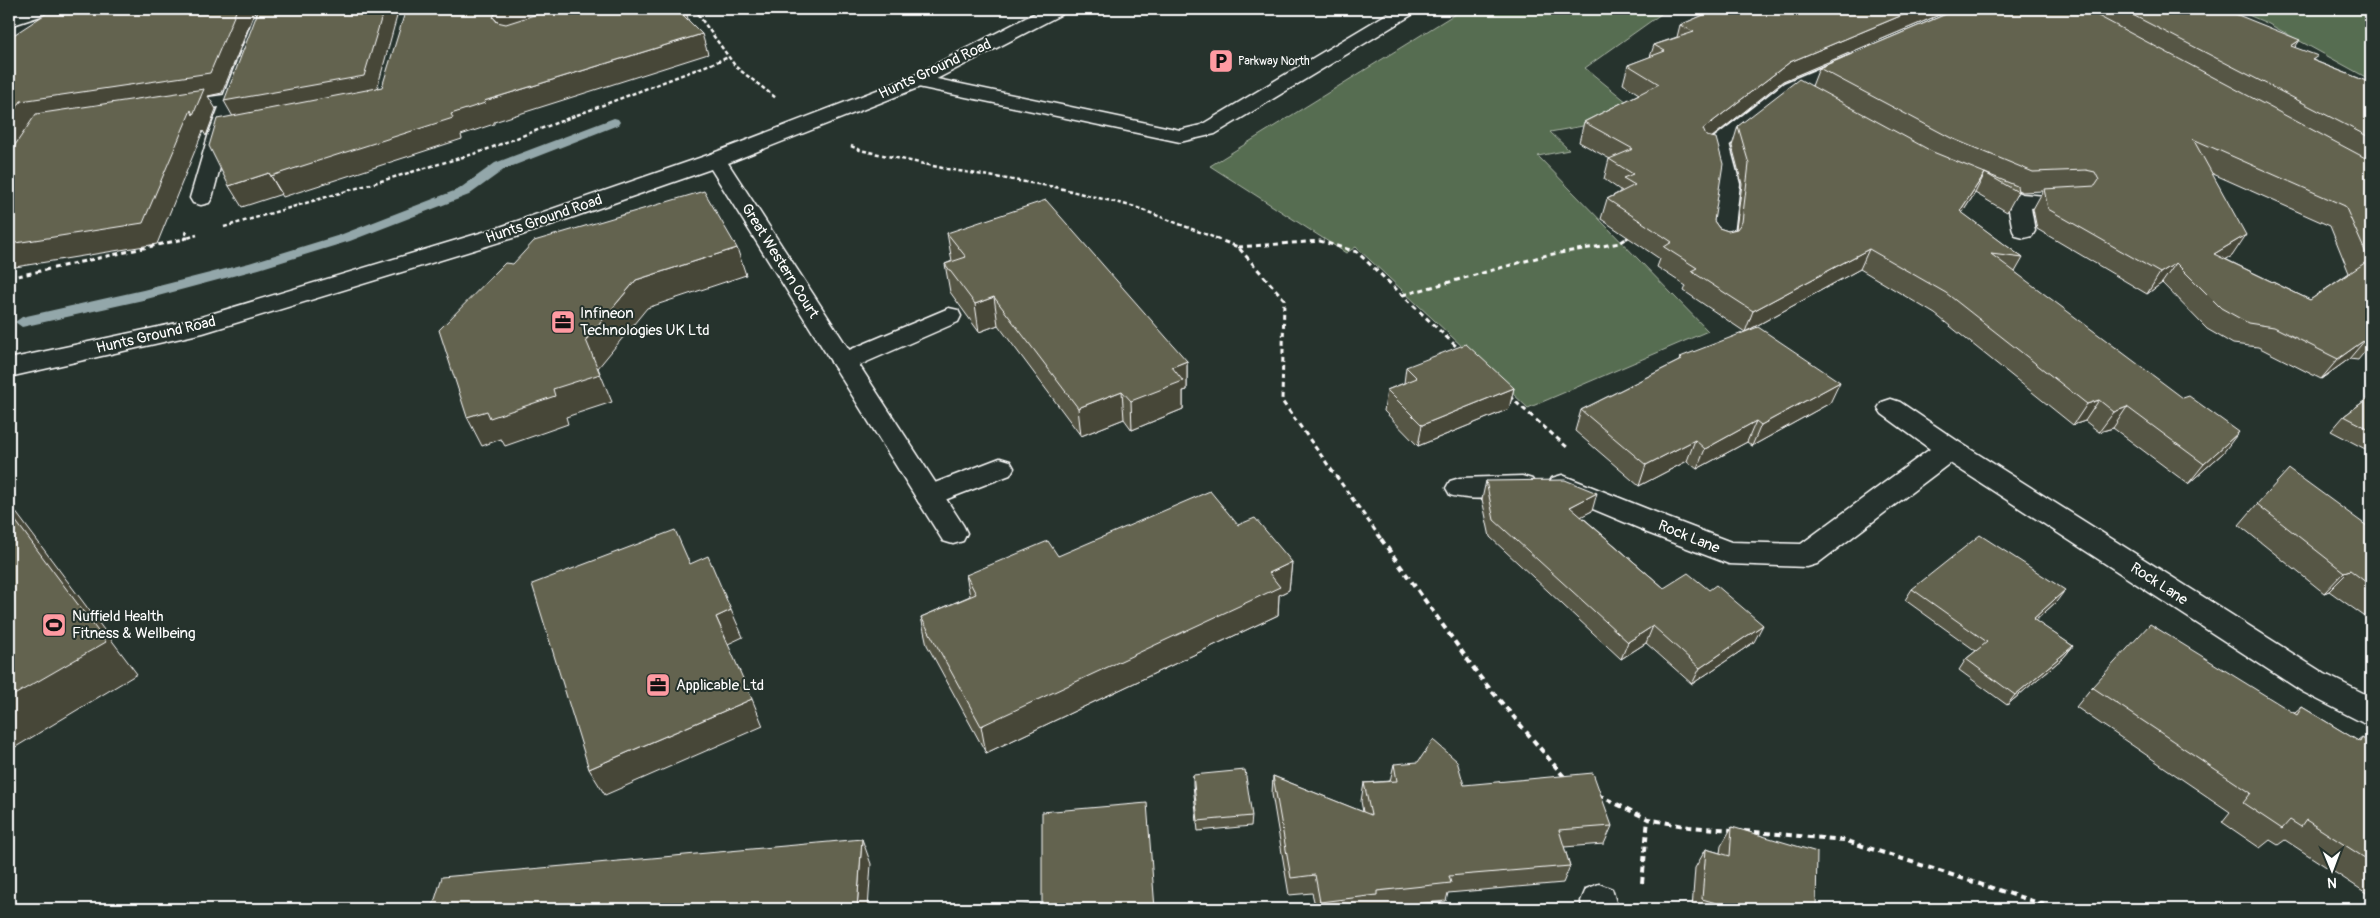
<svg xmlns="http://www.w3.org/2000/svg" width="2380" height="918" font-family="Pangolin,sans-serif">
  <rect width="100%" height="100%" fill="#26332d"/>
  <filter id="ink" filterUnits="userSpaceOnUse"><feTurbulence type="fractalNoise" baseFrequency=".02" numOctaves="2"/><feDisplacementMap in="SourceGraphic" scale="10" xChannelSelector="R" yChannelSelector="G"/><feConvolveMatrix kernelMatrix="1 2 1 2 8 2 1 2 1" color-interpolation-filters="sRGB"/></filter>
  <g filter="url(#ink)">
    <path fill="#576d51" stroke="#abb6a8" d="M1463 9H1668L1585 68 1643 115 1550 132 1569 150 1538 156 1708 331 1528 408 1356 247 1346 253 1210 166Z
      M2234 9H2371V80L2267 23Z"/>
    <g fill="none" stroke-linecap="round" stroke-linejoin="round">
      <path fill="#93a7aa" fill-rule="evenodd" d="M614 118 618 119 620 122 618 125 505 169 469 195 350 241 259 269 143 300 22 327 15 322 22 317 143 290 249 263 340 235 459 189 495 163Z"/>
      <defs>
        <path id="service" d="M1395 9H1417L1415 13 1215 134 1180 142 918 87 911 85 908 81 911 77 918 75 1180 130 1201 125Z
          M231 94 238 96 241 100 238 104 174 114 167 112 164 108 167 104 174 102Z
          M1718 137 1725 139 1729 143 1740 184 1733 242 1729 247 1721 249 1713 247 1709 242 1718 184 1707 143 1711 139Z
          M949 308 958 310 961 316 958 322 853 368 844 371 835 368 831 362 835 356Z
          M1000 458 1010 461 1014 468 1010 475 929 506 919 503 915 496 919 489Z
          M1562 475 1665 516 1669 524 1665 532 1655 535 1552 492 1548 485 1552 478Z
          M1522 476 1532 479 1536 486 1532 493C1512 499 1470 501 1450 495L1446 488 1450 481 1460 478Z"/>
        <path id="minor" d="M257 9H275L229 133 212 198 209 203 201 205 193 203 190 198 209 133Z
          M1043 9H1066L1064 13 925 85 728 163 963 525 967 533 963 541 953 544 943 541 711 169 516 237 203 333 9 377V359L191 320 500 227 708 155 911 77Z
          M55 13 62 15 64 19 62 23 9 40V28Z
          M1851 55 1858 57 1861 61 1858 65 1798 91 1717 155 1709 156 1701 155 1698 150 1784 83Z
          M1979 177 2022 194 2046 196 2049 201 2046 206 2031 208 2035 231 2032 236 2024 238 2016 236 2013 231 2008 205 1971 189 1968 184 1971 179Z
          M1891 399 1900 402 1959 442 2325 674 2371 697V727L2303 692 1950 463 1817 564 1807 567 1729 564 1645 532 1641 524 1645 516 1655 513 1731 542 1801 544 1930 449 1882 414 1878 408 1882 402Z
          M1599 884 1612 889 1618 909H1582L1581 901 1586 889Z"/>
      </defs>
      <use href="#service" stroke="#fff" stroke-width="3"/>
      <use href="#minor" stroke="#fff" stroke-width="3"/>
      <path stroke="#fff" stroke-width="2.5" stroke-dasharray="4 2.5" stroke-linecap="butt" d="M694 9 736 67 776 98
        M851 146 860 150 947 169 1055 187 1135 207 1218 239
        M224 227 480 152 729 57
        M187 231 184 239 197 235
        M1626 239 1630 236"/>
      <path stroke="#fff" stroke-width="3" stroke-dasharray="5 4" stroke-linecap="butt" d="M184 238H188
        M1215 238 1238 247 1284 299 1282 401 1382 540
        M1238 247 1320 241 1357 252 1459 349
        M9 278 184 239
        M1403 295 1547 255 1620 243 1627 238
        M1509 396 1568 448"/>
      <path stroke="#fff" stroke-width="4" stroke-dasharray="6 4.5" stroke-linecap="butt" d="M1381 539 1480 677 1566 779
        M1598 795 1648 819 1689 827 1733 830
        M1744 831 1844 840 2057 909
        M1642 883 1648 819"/>
      <use href="#service" fill="#26332d" fill-rule="evenodd"/>
      <use href="#minor" fill="#26332d" fill-rule="evenodd"/>
    </g>
    <path fill="#565644" stroke="#fff" fill-rule="evenodd" d="M1706 9H1953L1783 81 1711 137 1714 221 1719 228 1728 231 1736 229 1742 184 1732 146 1738 126 1812 86 1819 68 1958 9H2223L2295 48 2315 61 2371 83V344L2358 360 2349 359 2321 379 2258 347 2233 344 2207 329 2162 283 2147 294 2037 229 2033 209 2043 191 2022 192 2018 190V192L2007 212 1975 193 1962 213 2023 258 2015 272 2223 453 2188 484 2113 428 2099 432 2085 421 2073 425 1935 314 1860 269 1745 332 1684 291 1686 286 1657 267 1660 259 1601 219 1607 199 1620 192V190L1604 179 1609 159H1610L1579 142 1584 122 1639 94 1623 84 1628 65 1650 57 1654 45 1677 37 1680 25 1704 15ZM2211 173 2330 226 2349 273 2310 300 2225 259 2232 256Z
      M947 233 1187 361V390L1183 391V409L1132 430 1124 419 1081 436 998 325 979 332 950 292 945 264 952 261Z
      M1680 357 1830 403 1752 446 1747 442 1697 469 1687 461 1639 486 1575 431 1581 410 1679 361Z
      M1406 367 1514 388 1509 409 1418 446 1384 411 1387 390 1404 383Z
      M2371 396V452L2331 431 2344 416Z
      M1486 481 1592 511 1581 516 1664 588 1754 642 1692 684 1646 643 1621 659 1490 537 1482 499Z
      M2257 504 2371 529V621L2329 591 2324 593 2239 525Z
      M1238 525 1292 562 1289 590 1279 595 1278 615 986 753 927 645 921 617 970 596 966 575 1058 556Z
      M1912 589 2057 601 2035 621 2073 646 2064 657 2007 705 1959 670 1966 659 1976 651 1905 600Z
      M2092 687 2295 713 2302 707 2358 741 2362 738 2371 744V896L2285 840 2278 845 2270 840 2260 848 2222 822 2230 812 2076 707Z
      M1394 764 1464 785 1612 826 1604 844 1564 847 1570 866 1563 883 1448 893 1446 901 1374 908V909H1316L1312 893 1289 895 1272 794 1273 776 1363 812 1361 801 1364 783 1390 781Z
      M1193 775 1252 816 1251 826 1198 831 1193 785Z
      M1732 827 1816 909H1692L1695 868 1706 849 1720 853 1721 846Z"/>
    <path fill="#464637" stroke="#fff" d="M237 9H256L222 93 208 96 216 109 206 136 203 131 157 244 9 268V244L191 110 201 97 9 160V118L21 101Z
      M384 9H399L375 96 236 122 224 101Z
      M503 9H559L505 30 493 17 498 10Z
      M674 9H685L689 22Z
      M1917 9H1953L1783 81 1697 149 1703 129 1790 62Z
      M702 34 708 54 494 122V124L461 135 462 139 283 197 271 176 451 114 484 101Z
      M2300 40 2287 59 2291 46Z
      M269 173 282 194 242 207 229 186Z
      M1985 173 1975 193 1950 232 1960 211Z
      M2246 235 2232 256 2200 274 2214 254Z
      M737 248 746 275 647 308 598 368 612 402 566 417 568 424 505 446 501 439 482 446 467 417 553 389 586 340 636 280Z
      M1869 249 1860 269 1745 332 1753 311Z
      M2176 263 2162 283 2147 294 2160 273Z
      M994 297 998 325 979 332 975 304Z
      M2366 339 2349 359 2321 379 2338 359Z
      M1187 361V390L1183 391V409L1132 430 1131 401 1172 367Z
      M1840 382 1830 403 1752 446 1761 425Z
      M1514 388 1509 409 1418 446 1422 425Z
      M1122 391 1124 419 1081 436 1078 408Z
      M2099 400 2085 421 2073 425 2087 404Z
      M2127 407 2113 428 2099 432 2114 412Z
      M1756 421 1747 442 1697 469 1705 449Z
      M2239 432 2223 453 2188 484 2204 464Z
      M1695 440 1687 461 1639 486 1646 465Z
      M1597 493 1592 511 1565 525 1570 507Z
      M9 503 137 674 9 751Z
      M1292 562 1289 590 1279 595 1278 615 986 753 981 726 1269 573Z
      M2350 570 2329 591 2324 593 2344 572Z
      M2065 590 2057 601 2025 630 2033 619Z
      M731 610 743 637 728 644 716 617Z
      M1763 625 1754 642 1692 684 1700 668Z
      M1653 626 1646 643 1621 659 1628 642Z
      M2073 646 2064 657 2007 705 2015 695Z
      M752 699 763 726 605 795 589 769Z
      M862 839 871 864 868 909H857Z"/>
    <path fill="#64644f" stroke="#fff" fill-rule="evenodd" d="M53 9H237L210 73 21 101 9 118V38Z
      M259 9H384L364 76 224 101Z
      M406 9H503L498 10 493 17 497 22 506 24 553 9H677L702 34 484 101 485 103 451 114 453 118 271 176 269 173 229 186 209 146 217 119 382 87Z
      M1708 9H1917L1790 62 1703 129 1706 136 1716 138 1723 164 1714 221 1719 228 1728 231 1737 229 1742 222 1749 164 1738 126 1799 79 1933 152 2017 186 2018 192 1985 173 1960 211 2023 258 1991 254 2183 398 2189 396 2239 432 2204 464 2127 407 2114 412 2099 400 2087 404 1946 293 1869 249 1753 311 1691 271 1697 268 1664 247 1672 242 1607 199 1635 185 1623 178 1633 174 1609 159 1633 149 1584 122 1659 84 1628 65 1665 51 1654 45 1694 32 1680 25 1713 11Z
      M1958 9H2085L2371 161V339H2366L2338 359 2274 327 2248 323 2221 308 2176 263 2160 273 2048 209 2044 189 2095 186 2099 180 2095 172 2086 170 2033 172 1951 138 1819 68ZM2193 139 2345 206 2369 260 2310 300 2214 254 2246 235Z
      M2121 9H2223L2300 40 2291 46 2318 56 2312 60 2371 83V138Z
      M204 89 193 115 191 110 143 223 9 244V154L36 114Z
      M704 191 737 248 636 280 586 340 600 374 553 389 555 396 490 418 487 411 467 417 439 330 505 263 513 264 534 241Z
      M1046 200 1187 361 1172 367 1183 381 1131 401 1122 391 1078 408 994 297 975 304 945 264 966 257 947 233Z
      M1758 327 1840 382 1761 425 1756 421 1705 449 1695 440 1646 465 1581 410 1681 360 1680 357Z
      M1466 344 1514 388 1422 425 1387 390 1417 378 1406 367Z
      M2371 396V430L2344 416Z
      M2289 469 2371 529V586L2350 570 2344 572 2257 504Z
      M1565 480 1597 493 1570 507 1664 588 1688 573 1709 590 1716 585 1763 625 1700 668 1653 626 1628 642 1494 520 1486 481Z
      M1210 491 1238 525 1255 518 1292 562 1269 573 1280 587 981 726 921 617 976 594 966 575 1048 541 1058 556Z
      M9 512 106 642 9 698Z
      M675 530 690 564 708 556 731 610 716 617 752 699 589 769 532 584Z
      M1980 535 2065 590 2033 619 2073 646 2015 695 1966 659 1987 642 1912 589Z
      M2150 624 2297 715 2302 707 2360 742 2362 738 2371 744V862L2306 820 2301 827 2290 820 2282 829 2243 803 2251 793 2092 687Z
      M1433 740 1457 761 1464 785 1593 773 1612 826 1559 830 1570 866 1449 876 1451 883 1377 891V895L1320 902 1315 875 1291 878 1273 776 1371 815 1364 783 1397 781 1394 764 1418 762Z
      M1245 770 1252 816 1198 821 1193 775Z
      M1147 803 1155 909H1015V906L1042 904V812Z
      M1732 827 1817 852 1816 909H1737L1702 899 1706 849 1730 856Z
      M862 839 857 909H432L442 877Z"/>
  </g>
  <defs>
    <symbol id="parking-square" viewBox="-11 -11 22 22"><rect x="-9" y="-9" width="18" height="18" rx="4" fill="#ff9aa2" stroke="#26332d"/><path d="M-3.5-5.5H1a3.5 3.5 0 0 1 0 7H-1V5.5H-3.5ZM-1-3.4V-.6H.8a1.4 1.4 0 0 0 0-2.8Z" fill="#111"/></symbol>
    <symbol id="office-square" viewBox="-11 -11 22 22"><rect x="-9" y="-9" width="18" height="18" rx="4" fill="#ff9aa2" stroke="#26332d"/><path d="M-6-3h4V-5.5h4V-3h4V5H-6ZM-1-4.5V-3h2v-1.5ZM-6 0V1H6V0Z" fill="#111"/></symbol>
    <symbol id="stadium-square" viewBox="-11 -11 22 22"><rect x="-9" y="-9" width="18" height="18" rx="4" fill="#ff9aa2" stroke="#26332d"/><path d="M0-5a6.5 5 0 1 0 0 10a6.5 5 0 1 0 0-10ZM-3.5-1.8h7v3.6h-7Z" fill="#111"/></symbol>
  </defs>
  <g fill-rule="evenodd">
    <use href="#parking-square" x="1207" y="47" width="28" height="28"/>
    <use href="#office-square" x="549" y="308" width="28" height="28"/>
    <use href="#stadium-square" x="40" y="611" width="28" height="28"/>
    <use href="#office-square" x="644" y="671" width="28" height="28"/>
  </g>
  <g text-anchor="middle" dominant-baseline="central" stroke-width="4" stroke-linejoin="round" paint-order="stroke">
    <g font-size="12" fill="#fff" stroke="#26332d" text-anchor="start">
      <text x="1238" y="61">Parkway North</text>
    </g>
    <g font-size="15" fill="#fff" stroke="#26332d">
      <text transform="translate(935 69) rotate(-25)">Hunts Ground Road</text>
      <text transform="translate(544 219) rotate(-19)">Hunts Ground Road</text>
      <text transform="translate(780 261) rotate(58)">Great Western Court</text>
      <text transform="translate(156 335) rotate(-13)">Hunts Ground Road</text>
      <text transform="translate(1689 537) rotate(22)">Rock Lane</text>
      <text transform="translate(2159 584) rotate(33)">Rock Lane</text>
    </g>
    <g font-size="15" fill="#fff" stroke="#26332d" text-anchor="start">
      <text x="580" y="313">Infineon<tspan x="580" dy="17">Technologies UK Ltd</tspan></text>
      <text x="72" y="616">Nuffield Health<tspan x="72" dy="17">Fitness &amp; Wellbeing</tspan></text>
      <text x="676" y="685">Applicable Ltd</text>
    </g>
  </g>
  <rect width="2380" height="918" fill="none" stroke="#26332d" stroke-width="30"/>
  <rect x="15" y="15" width="2350" height="888" fill="none" stroke="#fff" stroke-width="2" filter="url(#ink)"/>
  <g transform="translate(2332 870) rotate(179)" stroke="#26332d" stroke-width="4" paint-order="stroke">
  <path d="M0-4L9 19L0 12L-9 19Z" fill="#ffffff"/>
  <text y="-8" font-size="14" font-weight="bold" text-anchor="middle" fill="#ffffff">N</text>
  </g>
</svg>
